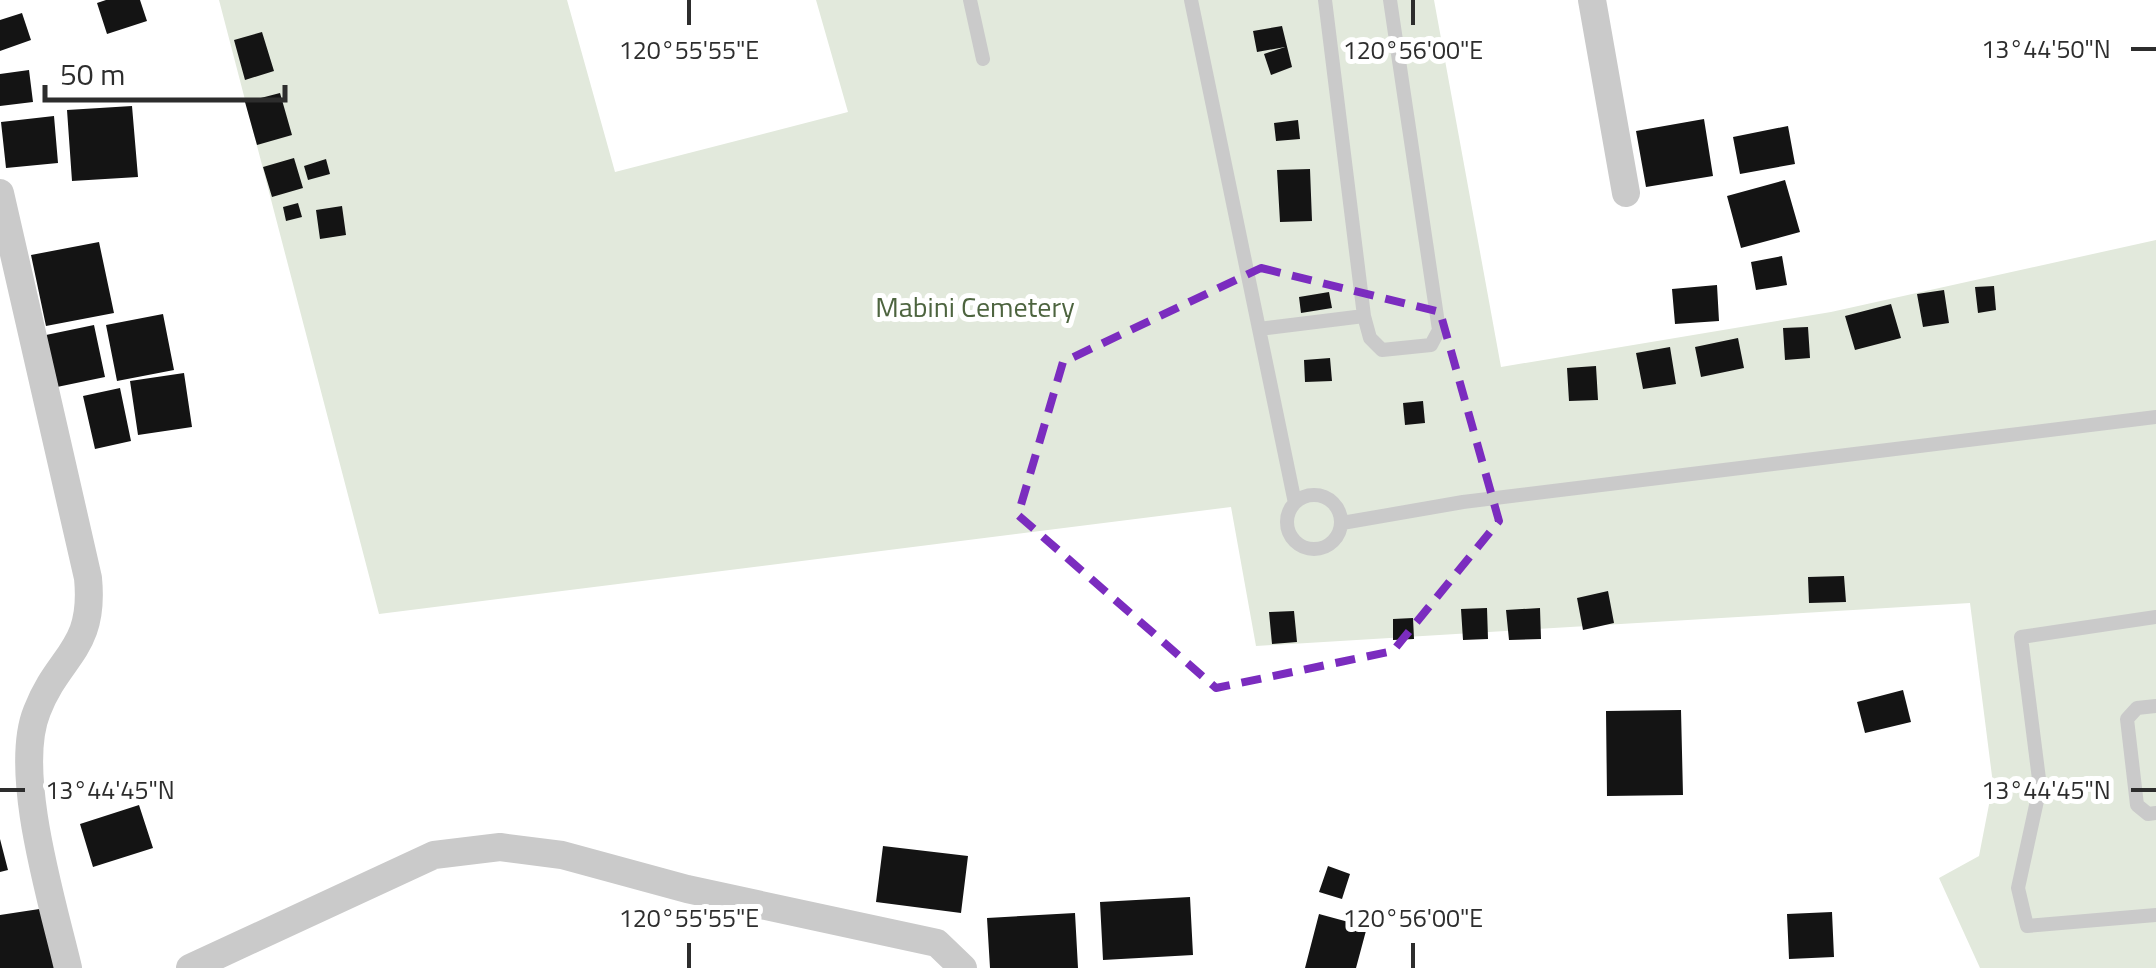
<svg xmlns="http://www.w3.org/2000/svg" width="2156" height="968" font-family="'Titillium Web',sans-serif">
  <rect width="100%" height="100%" fill="#fff"/>
  <path fill="#e2e9dc" d="M219 0H567L615 172 848 112 816 0H1434L1501 367 1831 312 2156 240V968H1980L1939 878 1979 856 1993 784 1970 603 1256 646 1231 507 379 614Z"/>
  <path fill="#141414" d="M106 0H140L147 21 107 34 97 3Z
    M22 13 31 40 0 51V20Z
    M1282 26 1292 67 1271 75 1264 54 1285 47 1257 52 1253 31Z
    M262 32 274 71 245 80 234 40Z
    M29 70 33 102 0 106V74Z
    M280 93 292 135 257 145 245 102Z
    M132 106 138 177 72 181 67 110Z
    M54 116 58 163 6 168 1 122Z
    M1704 119 1713 176 1646 187 1636 131Z
    M1298 120 1300 139 1276 141 1274 123Z
    M1788 126 1795 164 1740 174 1733 137Z
    M294 158 303 188 272 197 263 167Z
    M326 159 330 174 308 180 304 166Z
    M1310 169 1312 221 1280 222 1277 170Z
    M1785 180 1800 232 1741 248 1727 196Z
    M298 203 302 217 286 221 283 207Z
    M342 206 346 235 320 239 316 210Z
    M99 242 114 313 46 326 31 255Z
    M1782 256 1787 285 1756 290 1751 262Z
    M1717 285 1719 321 1675 324 1672 289Z
    M1994 286 1996 310 1978 313 1975 287Z
    M1944 290 1949 323 1923 327 1917 294Z
    M1329 292 1332 308 1301 313 1299 297Z
    M1891 304 1901 338 1855 350 1845 316Z
    M163 314 174 370 117 381 106 325Z
    M94 325 105 377 57 387 46 335Z
    M1808 327 1810 358 1785 360 1783 328Z
    M1738 338 1744 368 1701 377 1695 347Z
    M1670 347 1676 384 1643 389 1636 353Z
    M1330 358 1332 381 1305 382 1304 360Z
    M1596 366 1598 400 1569 401 1567 368Z
    M184 373 192 427 138 435 130 381Z
    M120 388 131 441 95 449 83 396Z
    M1423 401 1425 423 1405 425 1403 403Z
    M1844 576 1846 602 1809 603 1808 577Z
    M1608 591 1614 623 1583 630 1577 598Z
    M1487 608 1488 639 1463 640 1461 609Z
    M1540 608 1541 639 1509 640 1506 610Z
    M1294 611 1297 642 1272 644 1269 612Z
    M1413 618 1414 639 1393 640V619Z
    M1903 690 1911 722 1865 733 1857 702Z
    M1681 710 1683 795 1607 796 1606 711Z
    M139 805 153 848 93 867 80 824Z
    M0 839 8 870 0 872Z
    M883 846 968 856 961 913 876 902Z
    M1328 866 1350 874 1342 899 1319 892Z
    M1190 897 1193 955 1103 960 1100 902Z
    M46 908 56 968H0V915Z
    M1832 912 1834 957 1789 959 1787 914Z
    M1075 913 1078 968H990L987 918Z
    M1319 914 1367 927 1356 968H1305Z"/>
  <g fill="none" stroke-linecap="round" stroke-linejoin="round">
    <path stroke="#cacaca" stroke-width="14" d="M970 0 983 59
      M1191 0 1295 503
      M1325 0 1364 316 1370 338 1382 350 1431 345 1439 330 1390 0
      M1259 329 1364 316
      M1287 522a27 27 0 1 1 54 0a27 27 0 1 1-54 0Z
      M1342 523 1463 502 2156 417
      M2156 617 2021 637 2040 787 2018 888 2027 926 2156 915
      M2156 706 2137 708 2127 719 2137 805 2148 814 2156 813"/>
    <path stroke="#cacaca" stroke-width="28" d="M1592 0 1626 193
      M0 193 88 578C95 650 59 654 37 711 12 772 53 904 68 968
      M190 968 434 855 500 847 562 855 687 889 937 943 963 968"/>
  </g>
  <path fill="none" stroke="#7b2cbf" stroke-width="8" stroke-dasharray="20 12" stroke-linejoin="round" d="M1261 268 1440 312 1499 521 1393 651 1216 688 1018 515 1063 362Z"/>
  <path fill="none" stroke="#2d2d2d" stroke-width="4" d="M689 0V25M1413 0V25M2131 49H2156M0 790H25M2131 790H2156M689 943V968M1413 943V968"/>
  <g text-anchor="middle" dominant-baseline="central" stroke-width="10" stroke-linejoin="round" paint-order="stroke">
    <g font-size="28" fill="#4d643f" stroke="#fff">
      <text x="975" y="306">Mabini Cemetery</text>
    </g>
  </g>
  <g font-size="25" text-anchor="middle" fill="#2d2d2d" stroke="#fff" stroke-width="10" stroke-linejoin="round" paint-order="stroke">
    <text x="2046" y="58">13°44'50"N</text>
    <text x="689" y="59">120°55'55"E</text>
    <text x="1413" y="59">120°56'00"E</text>
    <text x="110" y="799">13°44'45"N</text>
    <text x="2046" y="799">13°44'45"N</text>
    <text x="689" y="927">120°55'55"E</text>
    <text x="1413" y="927">120°56'00"E</text>
  </g>
  <path d="M45 85v15h240v-15" fill="none" stroke="#2d2d2d" stroke-width="5"/>
  <text x="60" y="85" font-size="30" fill="#2d2d2d" stroke="#ffffff" stroke-width="8" paint-order="stroke">50 m</text>
</svg>
